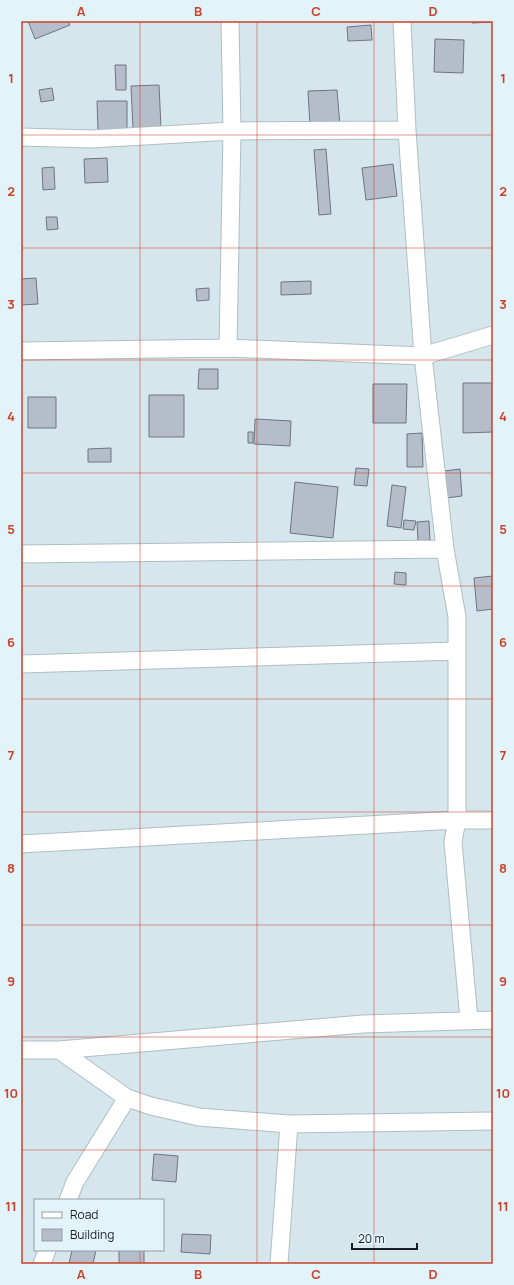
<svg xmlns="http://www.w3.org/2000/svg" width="514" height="1285" font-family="Manrope,sans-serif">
  <rect width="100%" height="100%" fill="#d6e6ed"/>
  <path fill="#b4bdc9" stroke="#6e7581" d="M28 21H68L70 25 35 39Z
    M472 21H493V22L472 23Z
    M371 25 372 40 348 41 347 27Z
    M435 39 464 40 463 73 434 72Z
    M115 65H126V90H116Z
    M159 85 161 128 133 129 131 86Z
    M52 88 54 100 41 102 39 90Z
    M337 90 340 126 310 127 308 91Z
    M97 101H127V131H98Z
    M326 149 331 214 319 215 314 150Z
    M107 158 108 182 85 183 84 159Z
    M393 164 397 196 366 200 362 168Z
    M54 167 55 189 43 190 42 168Z
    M46 217H57L58 229 47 230Z
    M36 278 38 304 21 305V279Z
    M311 281V294L281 295V282Z
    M209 288V300L197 301 196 289Z
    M199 369H218V389H198Z
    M463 383H493V432L463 433Z
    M373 384H407L406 423H373Z
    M149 395H184V437H149Z
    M28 397H56V428H28Z
    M255 419 291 421 290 446 254 444Z
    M248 432H253V443H248Z
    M422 433 423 467H407V434Z
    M111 448V462H88V449Z
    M356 468 369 469 367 486 354 485Z
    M460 469 462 496 446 498 444 471Z
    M295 482 338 487 333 538 290 533Z
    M392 485 406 487 401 528 387 526Z
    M404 520 416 521 414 530 403 529Z
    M429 521 430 540 418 541 417 522Z
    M395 572 406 573V585L394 584Z
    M493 576V609L477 611 474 578Z
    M154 1154 178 1156 176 1182 152 1180Z
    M182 1234 211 1235 210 1254 181 1252Z
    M72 1250H96L93 1264H69Z
    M119 1250H144V1264H119Z"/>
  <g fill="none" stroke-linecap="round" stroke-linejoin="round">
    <defs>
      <path id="street" d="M402 21 407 130 423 356 445 549 457 617V820L453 842 469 1020
        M21 137 91 139 232 131 407 130
        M228 348 232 131 230 21
        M21 351 228 348 423 356 493 335
        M21 554 445 549
        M21 664 457 651
        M21 844 457 820H493
        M21 1050H59L363 1024 493 1020
        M59 1050 127 1098 151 1106 199 1117 289 1124 493 1121
        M68 1200 75 1182 127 1098
        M42 1264 47 1250
        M279 1264 289 1124"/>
    </defs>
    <use href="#street" stroke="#afbec5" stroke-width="19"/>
    <use href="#street" stroke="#fff" stroke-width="17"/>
  </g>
  <path fill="none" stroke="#cd412a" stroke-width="1" stroke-opacity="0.55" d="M140 21V1200M257 21V1264M374 21V1264M21 135H493M21 248H493M21 360H493M21 473H493M21 586H493M21 699H493M21 812H493M21 925H493M21 1037H493M21 1150H493M140 1250V1264"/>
  <rect width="514" height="1285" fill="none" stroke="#e3f3fa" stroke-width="44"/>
  <rect x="34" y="1199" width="130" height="52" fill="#e3f3fa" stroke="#919da3"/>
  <rect x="42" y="1212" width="20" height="6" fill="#ffffff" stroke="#919da3"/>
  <text x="70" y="1219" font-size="12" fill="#171d20">Road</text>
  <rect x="42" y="1229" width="20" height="12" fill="#b4bdc9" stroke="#919da3"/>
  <text x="70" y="1239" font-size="12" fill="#171d20">Building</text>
  <path d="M352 1243v6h65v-6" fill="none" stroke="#171d20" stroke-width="2"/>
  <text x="358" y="1243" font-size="12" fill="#171d20" stroke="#e3f3fa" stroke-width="3" paint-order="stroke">20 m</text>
  <rect x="22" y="22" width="470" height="1241" fill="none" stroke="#cd412a" stroke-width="1.5"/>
  <g font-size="13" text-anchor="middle" font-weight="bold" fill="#cd412a">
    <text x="81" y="16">A</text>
    <text x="198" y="16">B</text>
    <text x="316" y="16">C</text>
    <text x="433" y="16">D</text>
    <text x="11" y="83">1</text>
    <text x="503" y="83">1</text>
    <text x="11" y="196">2</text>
    <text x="503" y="196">2</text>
    <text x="11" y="309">3</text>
    <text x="503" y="309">3</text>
    <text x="11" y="421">4</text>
    <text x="503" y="421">4</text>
    <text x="11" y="534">5</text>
    <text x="503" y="534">5</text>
    <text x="11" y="647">6</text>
    <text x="503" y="647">6</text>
    <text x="11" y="760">7</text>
    <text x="503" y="760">7</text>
    <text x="11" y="873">8</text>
    <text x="503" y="873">8</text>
    <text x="11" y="986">9</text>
    <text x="503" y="986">9</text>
    <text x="11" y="1098">10</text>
    <text x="503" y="1098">10</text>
    <text x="11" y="1211">11</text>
    <text x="503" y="1211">11</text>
    <text x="81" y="1279">A</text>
    <text x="198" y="1279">B</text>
    <text x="316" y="1279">C</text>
    <text x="433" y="1279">D</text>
  </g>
</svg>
